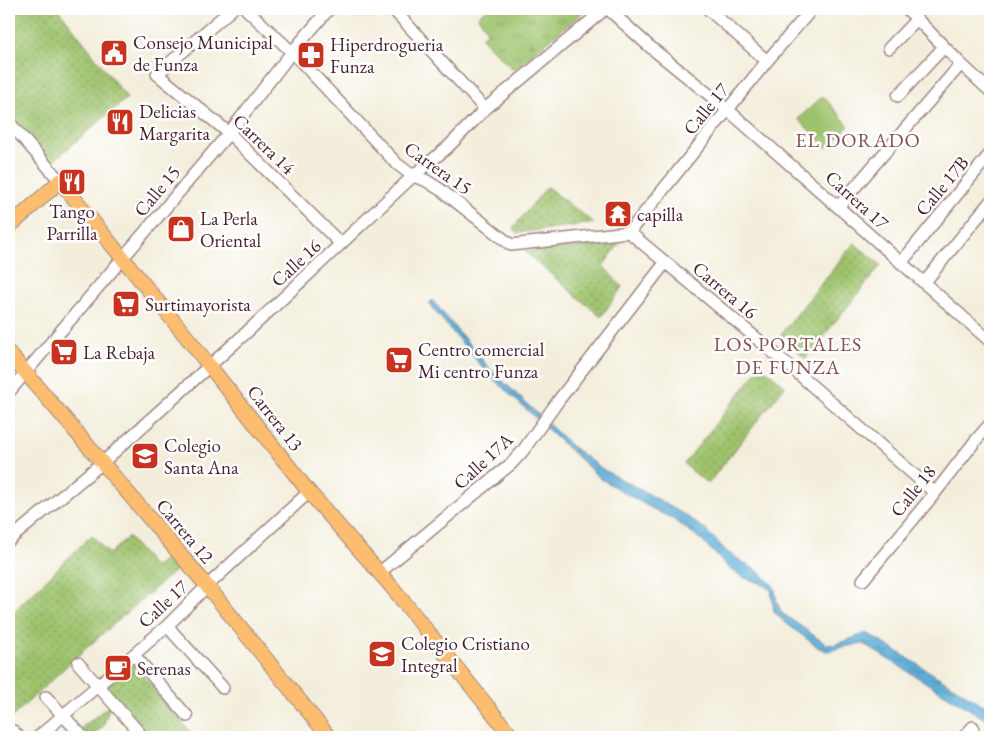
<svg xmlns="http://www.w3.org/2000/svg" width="999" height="746" font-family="'EB Garamond',serif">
  <defs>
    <pattern id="grass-tufts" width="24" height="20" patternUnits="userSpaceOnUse" patternTransform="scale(1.25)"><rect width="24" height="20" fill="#9dc26c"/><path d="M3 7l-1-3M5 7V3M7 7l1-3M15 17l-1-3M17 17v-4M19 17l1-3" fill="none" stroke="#829d59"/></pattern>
    <pattern id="park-dots" width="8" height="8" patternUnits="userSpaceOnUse" patternTransform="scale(1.25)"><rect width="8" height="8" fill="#9dc26c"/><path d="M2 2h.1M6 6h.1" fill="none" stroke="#829d59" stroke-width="1.8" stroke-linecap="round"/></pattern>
    <pattern id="water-ripples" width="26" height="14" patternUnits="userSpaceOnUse" patternTransform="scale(1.25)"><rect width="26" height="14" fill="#5dadd7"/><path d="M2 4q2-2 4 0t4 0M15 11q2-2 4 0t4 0" fill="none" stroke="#4f8caf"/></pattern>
  </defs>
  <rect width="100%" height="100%" fill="#fff"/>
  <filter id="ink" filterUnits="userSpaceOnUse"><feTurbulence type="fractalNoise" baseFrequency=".02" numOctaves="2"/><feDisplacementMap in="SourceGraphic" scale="10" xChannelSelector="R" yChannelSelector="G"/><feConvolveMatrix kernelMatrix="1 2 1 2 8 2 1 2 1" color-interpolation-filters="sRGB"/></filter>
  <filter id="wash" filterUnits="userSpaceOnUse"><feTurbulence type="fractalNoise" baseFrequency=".0096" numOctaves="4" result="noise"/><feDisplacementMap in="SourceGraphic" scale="20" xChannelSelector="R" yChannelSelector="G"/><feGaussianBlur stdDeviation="1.12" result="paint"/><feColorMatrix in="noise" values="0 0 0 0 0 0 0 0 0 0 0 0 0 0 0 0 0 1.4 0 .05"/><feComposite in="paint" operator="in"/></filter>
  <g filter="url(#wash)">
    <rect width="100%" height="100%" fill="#f3eedb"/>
    <path fill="url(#grass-tufts)" stroke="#74704c" d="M487 9H587L513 70 481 37 487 31 478 16Z"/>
    <path fill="url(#park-dots)" stroke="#74704c" d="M21 9H58L127 98 47 166 9 119V17Z
      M547 187 594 223 517 233 513 228Z
      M854 243 881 265 805 359 781 334Z
      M619 244 603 266 622 287 601 317 524 251Z
      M761 366 785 386 708 484 684 464Z
      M92 535 109 554 128 537 155 568 167 557 178 568 75 658 9 720V616Z
      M133 663 191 733 187 737H149L106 686Z
      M110 705 103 727 92 735 87 734 80 729Z"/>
    <path fill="#9dc26c" stroke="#74704c" d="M823 96 849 126 827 148 798 119Z"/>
    <path fill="url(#water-ripples)" stroke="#546681" d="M432 300 491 370 575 449 604 470 656 498 688 517 708 532 727 552 759 572 773 585 775 590 777 602 782 613 826 644 833 645 867 633 990 709V722L862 643 827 651 819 648 783 621 774 612 771 590 760 583 745 578 730 569 699 538 673 519 651 508 601 479 487 373 429 304Z"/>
  </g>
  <g filter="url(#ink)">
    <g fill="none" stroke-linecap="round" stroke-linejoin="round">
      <defs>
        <path id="minor" d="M232 9 157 74 229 133 341 244
          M246 9 292 52 397 164 413 176 425 180 441 190 511 245 629 232
          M393 9 485 109
          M608 9 649 46 728 110 990 341
          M708 9 767 61
          M907 9 961 64 990 91
          M889 48 917 19
          M898 96 944 47
          M9 122 60 181
          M838 207 961 64
          M629 232 786 363 935 493
          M629 232 767 61 812 9
          M901 263 990 154
          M924 283 990 202
          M9 392 229 133 292 52 329 9
          M9 540 102 463 247 332 413 176 448 147 485 109 605 9
          M379 573 512 463 522 452 558 401 665 263
          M863 580 935 493 976 440 990 424
          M167 626 223 688
          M134 655 187 716
          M78 663 143 737
          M46 697 83 737
          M13 731 19 737
          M38 737 167 626 207 586 309 492
          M964 737 973 727"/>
        <path id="major" d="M9 227 60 181 189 340 309 492 391 586 512 737
          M9 353 207 586 329 737"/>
      </defs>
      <use href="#minor" stroke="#9e8683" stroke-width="14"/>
      <use href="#major" stroke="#9e8683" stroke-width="16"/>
      <use href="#minor" stroke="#fff" stroke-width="11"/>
      <use href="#major" stroke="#fcbd6f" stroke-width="14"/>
    </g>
  </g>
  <defs>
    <symbol id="civic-square" viewBox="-11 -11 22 22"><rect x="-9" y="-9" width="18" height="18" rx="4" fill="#c8321e" stroke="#fff"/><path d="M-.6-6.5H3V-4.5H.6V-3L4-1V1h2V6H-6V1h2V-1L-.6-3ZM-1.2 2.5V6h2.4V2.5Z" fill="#fff"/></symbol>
    <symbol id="pharmacy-square" viewBox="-11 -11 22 22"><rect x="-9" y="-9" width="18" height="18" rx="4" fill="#c8321e" stroke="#fff"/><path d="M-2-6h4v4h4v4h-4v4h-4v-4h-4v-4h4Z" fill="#fff"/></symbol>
    <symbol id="restaurant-square" viewBox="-11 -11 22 22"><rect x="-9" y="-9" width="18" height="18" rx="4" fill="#c8321e" stroke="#fff"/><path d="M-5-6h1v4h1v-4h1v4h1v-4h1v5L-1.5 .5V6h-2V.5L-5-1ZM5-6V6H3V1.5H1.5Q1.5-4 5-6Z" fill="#fff"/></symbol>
    <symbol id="temple-square" viewBox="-11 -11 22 22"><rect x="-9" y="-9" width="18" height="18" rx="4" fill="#c8321e" stroke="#fff"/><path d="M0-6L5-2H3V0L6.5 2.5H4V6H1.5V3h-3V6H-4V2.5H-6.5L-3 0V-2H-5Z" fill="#fff"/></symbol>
    <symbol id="shop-square" viewBox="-11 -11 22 22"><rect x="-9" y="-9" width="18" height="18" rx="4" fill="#c8321e" stroke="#fff"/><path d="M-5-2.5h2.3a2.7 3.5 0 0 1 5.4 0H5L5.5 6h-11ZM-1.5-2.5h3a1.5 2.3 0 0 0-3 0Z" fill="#fff"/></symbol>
    <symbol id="supermarket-square" viewBox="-11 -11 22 22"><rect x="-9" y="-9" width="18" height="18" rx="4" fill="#c8321e" stroke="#fff"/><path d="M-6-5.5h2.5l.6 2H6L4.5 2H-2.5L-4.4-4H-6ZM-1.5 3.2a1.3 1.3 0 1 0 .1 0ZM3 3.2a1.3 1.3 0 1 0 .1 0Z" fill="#fff"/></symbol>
    <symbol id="school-square" viewBox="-11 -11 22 22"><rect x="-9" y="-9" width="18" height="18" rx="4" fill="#c8321e" stroke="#fff"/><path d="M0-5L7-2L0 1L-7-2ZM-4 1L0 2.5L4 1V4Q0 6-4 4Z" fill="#fff"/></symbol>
    <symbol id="cafe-square" viewBox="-11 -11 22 22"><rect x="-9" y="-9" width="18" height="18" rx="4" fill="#c8321e" stroke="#fff"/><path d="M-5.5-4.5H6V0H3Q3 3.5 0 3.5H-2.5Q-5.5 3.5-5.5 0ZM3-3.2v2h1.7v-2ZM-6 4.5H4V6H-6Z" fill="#fff"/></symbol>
  </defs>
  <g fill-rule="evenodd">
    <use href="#civic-square" x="98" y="37" width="32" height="32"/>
    <use href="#pharmacy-square" x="295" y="39" width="32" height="32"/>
    <use href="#restaurant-square" x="104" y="106" width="32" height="32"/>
    <use href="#restaurant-square" x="56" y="166" width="32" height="32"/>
    <use href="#temple-square" x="602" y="198" width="32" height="32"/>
    <use href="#shop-square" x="165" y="213" width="32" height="32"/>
    <use href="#supermarket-square" x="110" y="288" width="32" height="32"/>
    <use href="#supermarket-square" x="48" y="336" width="32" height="32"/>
    <use href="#supermarket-square" x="383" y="344" width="32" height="32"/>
    <use href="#school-square" x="129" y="440" width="32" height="32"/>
    <use href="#school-square" x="366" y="638" width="32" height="32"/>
    <use href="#cafe-square" x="102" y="652" width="32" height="32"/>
  </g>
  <g text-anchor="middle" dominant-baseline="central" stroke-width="5" stroke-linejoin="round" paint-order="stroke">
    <g font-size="19" fill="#4a1f2b" stroke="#fff" text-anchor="start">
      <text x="133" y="42">Consejo Municipal<tspan x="133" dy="22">de Funza</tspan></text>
      <text x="330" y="44">Hiperdrogueria<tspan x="330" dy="22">Funza</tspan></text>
      <text x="139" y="111">Delicias<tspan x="139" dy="22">Margarita</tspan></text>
      <text x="72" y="211" text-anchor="middle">Tango<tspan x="72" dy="22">Parrilla</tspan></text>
      <text x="637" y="214">capilla</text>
      <text x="200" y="218">La Perla<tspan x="200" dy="22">Oriental</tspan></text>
      <text x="145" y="304">Surtimayorista</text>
      <text x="418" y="349">Centro comercial<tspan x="418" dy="22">Mi centro Funza</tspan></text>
      <text x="83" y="352">La Rebaja</text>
      <text x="164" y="445">Colegio<tspan x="164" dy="22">Santa Ana</tspan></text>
      <text x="401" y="643">Colegio Cristiano<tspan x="401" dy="22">Integral</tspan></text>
      <text x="137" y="668">Serenas</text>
    </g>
    <g font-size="19" fill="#4a1f2b" stroke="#fff">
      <text transform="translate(706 109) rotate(-51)">Calle 17</text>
      <text transform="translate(264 144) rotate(44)">Carrera 14</text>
      <text transform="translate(438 168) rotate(35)">Carrera 15</text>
      <text transform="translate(942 186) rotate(-50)">Calle 17B</text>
      <text transform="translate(157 191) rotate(-50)">Calle 15</text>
      <text transform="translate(857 200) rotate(42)">Carrera 17</text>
      <text transform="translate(296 263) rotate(-43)">Calle 16</text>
      <text transform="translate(725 290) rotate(40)">Carrera 16</text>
      <text transform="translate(275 418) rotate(52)">Carrera 13</text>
      <text transform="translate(483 461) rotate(-43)">Calle 17A</text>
      <text transform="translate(913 491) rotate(-51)">Calle 18</text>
      <text transform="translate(185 531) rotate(50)">Carrera 12</text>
      <text transform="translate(163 604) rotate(-43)">Calle 17</text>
    </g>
    <g font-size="20" letter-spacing="1" fill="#874f4d" stroke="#fff">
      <text x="858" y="140">EL DORADO</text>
      <text x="788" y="344">LOS PORTALES<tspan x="788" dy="23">DE FUNZA</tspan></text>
    </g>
  </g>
  <rect width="999" height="746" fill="none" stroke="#fff" stroke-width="30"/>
</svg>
